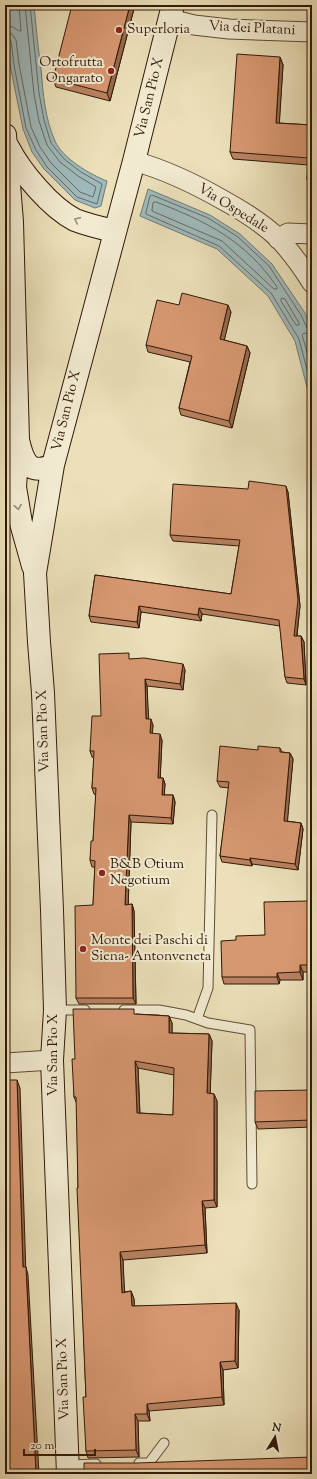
<svg xmlns="http://www.w3.org/2000/svg" width="317" height="1479" font-family="'Sorts Mill Goudy',serif">
  <rect width="100%" height="100%" fill="#ebe0ba"/>
  <filter id="stains"><feTurbulence type="fractalNoise" baseFrequency=".005" numOctaves="4"/><feColorMatrix values="0 0 0 0 .2 0 0 0 0 .09 0 0 0 0 .02 0 0 0 .5 -.17"/></filter>
  <radialGradient id="worn" r=".72"><stop offset=".6" stop-color="#630" stop-opacity="0"/><stop offset="1" stop-color="#630" stop-opacity=".3"/></radialGradient>
  <path fill="#9fbabc" stroke="#737a74" d="M5 5H34C36 26 38 48 41 69 43 93 45 119 55 141 62 158 91 175 107 181L101 206 95 208 75 200 44 169 32 152 23 129 10 65 5 24Z
    M148 189 210 215 240 234 272 264 305 313 312 330V428L308 391 295 341 268 296 217 249 140 216Z"/>
  <g fill="none" stroke-linecap="round" stroke-linejoin="round">
    <path stroke="#686a62" stroke-width="1" d="M5 26 13 27 19 31H21L19 5
      M5 32 12 34 16 40 19 64 31 127 40 147 51 163 80 192 93 197 96 187 78 176 60 162 47 145 39 121 34 94 25 5
      M5 37 9 38 11 41 14 65 26 128 36 150 47 167 77 197 97 204 102 184 81 172 64 159 51 143 44 120 39 93 30 5
      M156 202C206 221 246 241 277 287V289H274L222 241 152 211V210L153 203Z
      M282 298 285 299 299 323V325H296L281 301Z
      M312 330 307 328 301 315 269 266 238 237 208 218 152 195 150 196 146 212V214L219 246 271 293 299 339 312 389
      M312 335 304 333 302 335 312 369"/>
    <defs>
      <path id="lane" d="M55 1010H85
        M124 1010H159L186 1015 208 1023 250 1030 252 1184
        M197 1019 208 988 212 815
        M139 1463H149L164 1443
        M68 1465 96 1464"/>
      <path id="street" d="M170 19 194 25 229 29 312 32
        M134 161C166 170 195 184 223 200 243 211 263 223 279 239 292 253 302 267 312 283
        M278 239 288 233 312 234
        M5 1063 52 1060"/>
      <path id="secondary" d="M5 135 12 222 18 440C23 462 29 476 53 465
        M8 147C21 172 50 207 75 220 88 225 101 228 114 231
        M18 443 15 487 21 523 33 566
        M68 1474 52 1060 55 1010 52 910 43 693 39 642 35 573 53 465 134 161 173 5"/>
    </defs>
    <use href="#lane" stroke="#604b34" stroke-width="11"/>
    <use href="#street" stroke="#604b34" stroke-width="21"/>
    <use href="#secondary" stroke="#311907" stroke-width="24"/>
    <use href="#lane" stroke="#f2ebd2" stroke-width="9"/>
    <use href="#street" stroke="#f2ebd2" stroke-width="19"/>
    <use href="#secondary" stroke="#f2ebd2" stroke-width="22"/>
  </g>
  <path fill="#b98261" stroke="#311907" fill-rule="evenodd" d="M135 5 110 101 56 87 53 79Z
    M280 57 283 65 279 123 312 125V187H310L307 179 308 165 233 159 230 152Z
    M179 305 231 312 224 340 247 346 250 353 232 428 181 415 179 408 190 362 148 352 146 345Z
    M288 492 300 606 297 636H301L304 642 306 685 287 683 285 677 280 626 202 614 201 621 141 612 139 628 91 622 89 616 95 575 231 594 239 546 173 541 170 535Z
    M131 659 185 670 183 690 147 686 148 719 153 725 152 733 162 740 160 778H163L165 784 164 795H173L175 802 173 824 131 822 128 905 132 904 134 911 136 1004H79L76 998 93 905 95 867H92L90 860 93 841 96 795 94 794 92 788 94 758 92 757 90 751 101 716Z
    M5 677 7 715H5Z
    M5 745 8 751 9 851H5Z
    M280 748 282 752 290 753 293 759 287 821 301 823 303 829 298 870 252 864V866L222 862 220 856 229 788 220 787 217 781 258 750Z
    M308 901 311 909 312 972H303V980H280L279 984H224L222 977 236 940 265 935Z
    M136 1014 169 1016 172 1023V1033L209 1034 212 1041 210 1093 214 1094 217 1101V1207L205 1208 207 1253 123 1260 124 1292 131 1291 134 1299V1306L239 1310 238 1368 223 1370 224 1405 149 1411 150 1421H138L139 1457 88 1458 86 1451V1397L78 1188 77 1104 74 1097 75 1059ZM138 1068 174 1075 173 1115 140 1113Z
    M312 1090V1127L258 1129 255 1122Z"/>
  <path fill="#966a4f" stroke="#311907" d="M130 5H135L110 101 107 93Z
    M280 57 283 65 279 130 276 123Z
    M228 305 231 312 223 346 220 339Z
    M247 346 250 353 232 428 229 421Z
    M286 486 288 492 300 606 296 642 294 636Z
    M139 606 141 612 139 628 137 622Z
    M199 608 202 614 201 621 198 615Z
    M5 635 6 657 5 654Z
    M301 636 304 642 306 685 304 679Z
    M183 664 185 670 183 690 180 684Z
    M5 677 7 715 5 709Z
    M145 679 147 686 149 725 146 719Z
    M151 719 153 725 152 739 150 733Z
    M160 734 162 740 160 784 158 778Z
    M5 745 8 751 9 851 7 845Z
    M290 753 293 759 287 827 284 821Z
    M163 778 165 784 164 801 162 795Z
    M173 795 175 802 173 824 171 818Z
    M129 815 131 822 128 911 125 905Z
    M301 823 303 829 298 870 295 864Z
    M250 858 252 864V866L250 860Z
    M308 901 311 909 312 951 309 943Z
    M132 904 134 911 136 1004 133 998Z
    M300 965 303 972V980L300 972Z
    M277 973 280 980 279 984 277 977Z
    M169 1016 172 1023V1040L169 1033Z
    M209 1034 212 1041 210 1101 207 1093Z
    M135 1061 138 1068 140 1120 137 1113Z
    M17 1080 20 1088 26 1275 23 1267Z
    M214 1094 217 1101V1207L214 1200Z
    M202 1201 205 1208 207 1253 205 1245Z
    M120 1252 123 1260 125 1300 122 1293Z
    M26 1267 28 1275 39 1474H36Z
    M131 1291 134 1299 135 1314 132 1306Z
    M236 1303 239 1310 238 1368 235 1361Z
    M220 1362 223 1370 224 1405 222 1397Z
    M147 1404 149 1411 150 1421 147 1414Z
    M135 1414 138 1421 139 1457 136 1450Z"/>
  <path fill="#d79771" stroke="#311907" fill-rule="evenodd" d="M72 5H130L107 93 53 79Z
    M237 54 280 57 276 123 312 125V180L307 179 309 158 230 152Z
    M182 293 228 305 220 339 247 346 229 421 179 408 192 356 146 345 157 300 179 305Z
    M249 481 286 486 298 600 294 636H301L304 679 285 677 279 620 199 608 198 615 139 606 137 622 89 616 95 575 231 594 240 540 170 535 173 484 248 489Z
    M129 653V659L144 658 183 664 180 684 145 679 146 719H151L150 733 160 734 158 778H163L162 795H173L171 818 129 815 125 905 132 904 133 998H76L75 906 93 905 95 861 90 860 91 841H93L96 788H92L94 751H90L92 716H101L99 654Z
    M5 745 7 845H5Z
    M220 746 258 750V746L280 748V752L290 753 284 821 301 823 295 864 250 858V860L220 856 229 782 217 781Z
    M308 901 309 943H312V965H300V972L277 973V977H222L221 941 236 940V936L265 935 264 902Z
    M73 1009H134V1014L169 1016V1033L209 1034 207 1093 214 1094V1200L202 1201 205 1245 120 1252 122 1293 131 1291 132 1306 236 1303 235 1361 220 1362 222 1397 147 1404V1414H135L136 1450 86 1451 83 1397H86L77 1188H78L76 1097H74L72 1059H75ZM135 1061 174 1068 173 1115 137 1113Z
    M5 1080H17L23 1267H26L36 1474H5Z
    M312 1090V1120L255 1122V1091Z
    M312 1457V1474H84V1463H137Z"/>
  <defs><path id="oneway-chevron" d="M-2-3.5L2.5 0L-2 3.5" fill="none" stroke-width="1.6" stroke-linecap="round" stroke-linejoin="round"/></defs>
  <g stroke="#9b8c77">
    <use href="#oneway-chevron" transform="translate(77 220) rotate(-155)"/>
    <use href="#oneway-chevron" transform="translate(18 507) rotate(81)"/>
  </g>
  <g fill="#8f2418" stroke="#f2ebd2" stroke-width="1.5">
    <circle cx="119" cy="30" r="4"/>
    <circle cx="111" cy="71" r="4"/>
    <circle cx="102" cy="873" r="4"/>
    <circle cx="83" cy="949" r="4"/>
  </g>
  <g text-anchor="middle" dominant-baseline="central" stroke-width="4" stroke-linejoin="round" paint-order="stroke">
    <g font-size="14" fill="#311907" stroke="#f2ebd2">
      <text transform="translate(252 29) rotate(3)">Via dei Platani</text>
      <text transform="translate(150 98) rotate(-76)">Via San Pio X</text>
      <text transform="translate(233 209) rotate(32)">Via Ospedale</text>
      <text transform="translate(67 411) rotate(-76)">Via San Pio X</text>
      <text transform="translate(44 731) rotate(-92)">Via San Pio X</text>
      <text transform="translate(54 1055) rotate(-90)">Via San Pio X</text>
      <text transform="translate(64 1379) rotate(-92)">Via San Pio X</text>
    </g>
    <g font-size="14" fill="#311907" stroke="#f2ebd2" text-anchor="start">
      <text x="127" y="30">Superloria</text>
      <text x="103" y="63" text-anchor="end">Ortofrutta<tspan x="103" dy="16">Ongarato</tspan></text>
      <text x="110" y="865">B&amp;B Otium<tspan x="110" dy="16">Negotium</tspan></text>
      <text x="91" y="941">Monte dei Paschi di<tspan x="91" dy="16">Siena- Antonveneta</tspan></text>
    </g>
  </g>
  <rect width="317" height="1479" fill="none" stroke="#ebe0ba" stroke-width="20"/>
  <rect x="6" y="6" width="305" height="1467" fill="none" stroke="#311907" stroke-width="2"/>
  <rect x="10" y="10" width="297" height="1459" fill="none" stroke="#311907"/>
  <g transform="translate(275 1437) rotate(10)" stroke="#f2ebd2" stroke-width="3" paint-order="stroke">
  <path d="M0-3L7 15L0 10L-7 15Z" fill="#311907"/>
  <text y="-6" font-size="11" font-weight="bold" text-anchor="middle" fill="#311907">N</text>
  </g>
  <path d="M24 1449v6h71v-6" fill="none" stroke="#311907" stroke-width="2"/>
  <text x="30" y="1449" font-size="12" fill="#311907" stroke="#f2ebd2" stroke-width="3" paint-order="stroke">20 m</text>
  <rect width="100%" height="100%" filter="url(#stains)"/>
  <rect width="100%" height="100%" fill="url(#worn)"/>
</svg>
